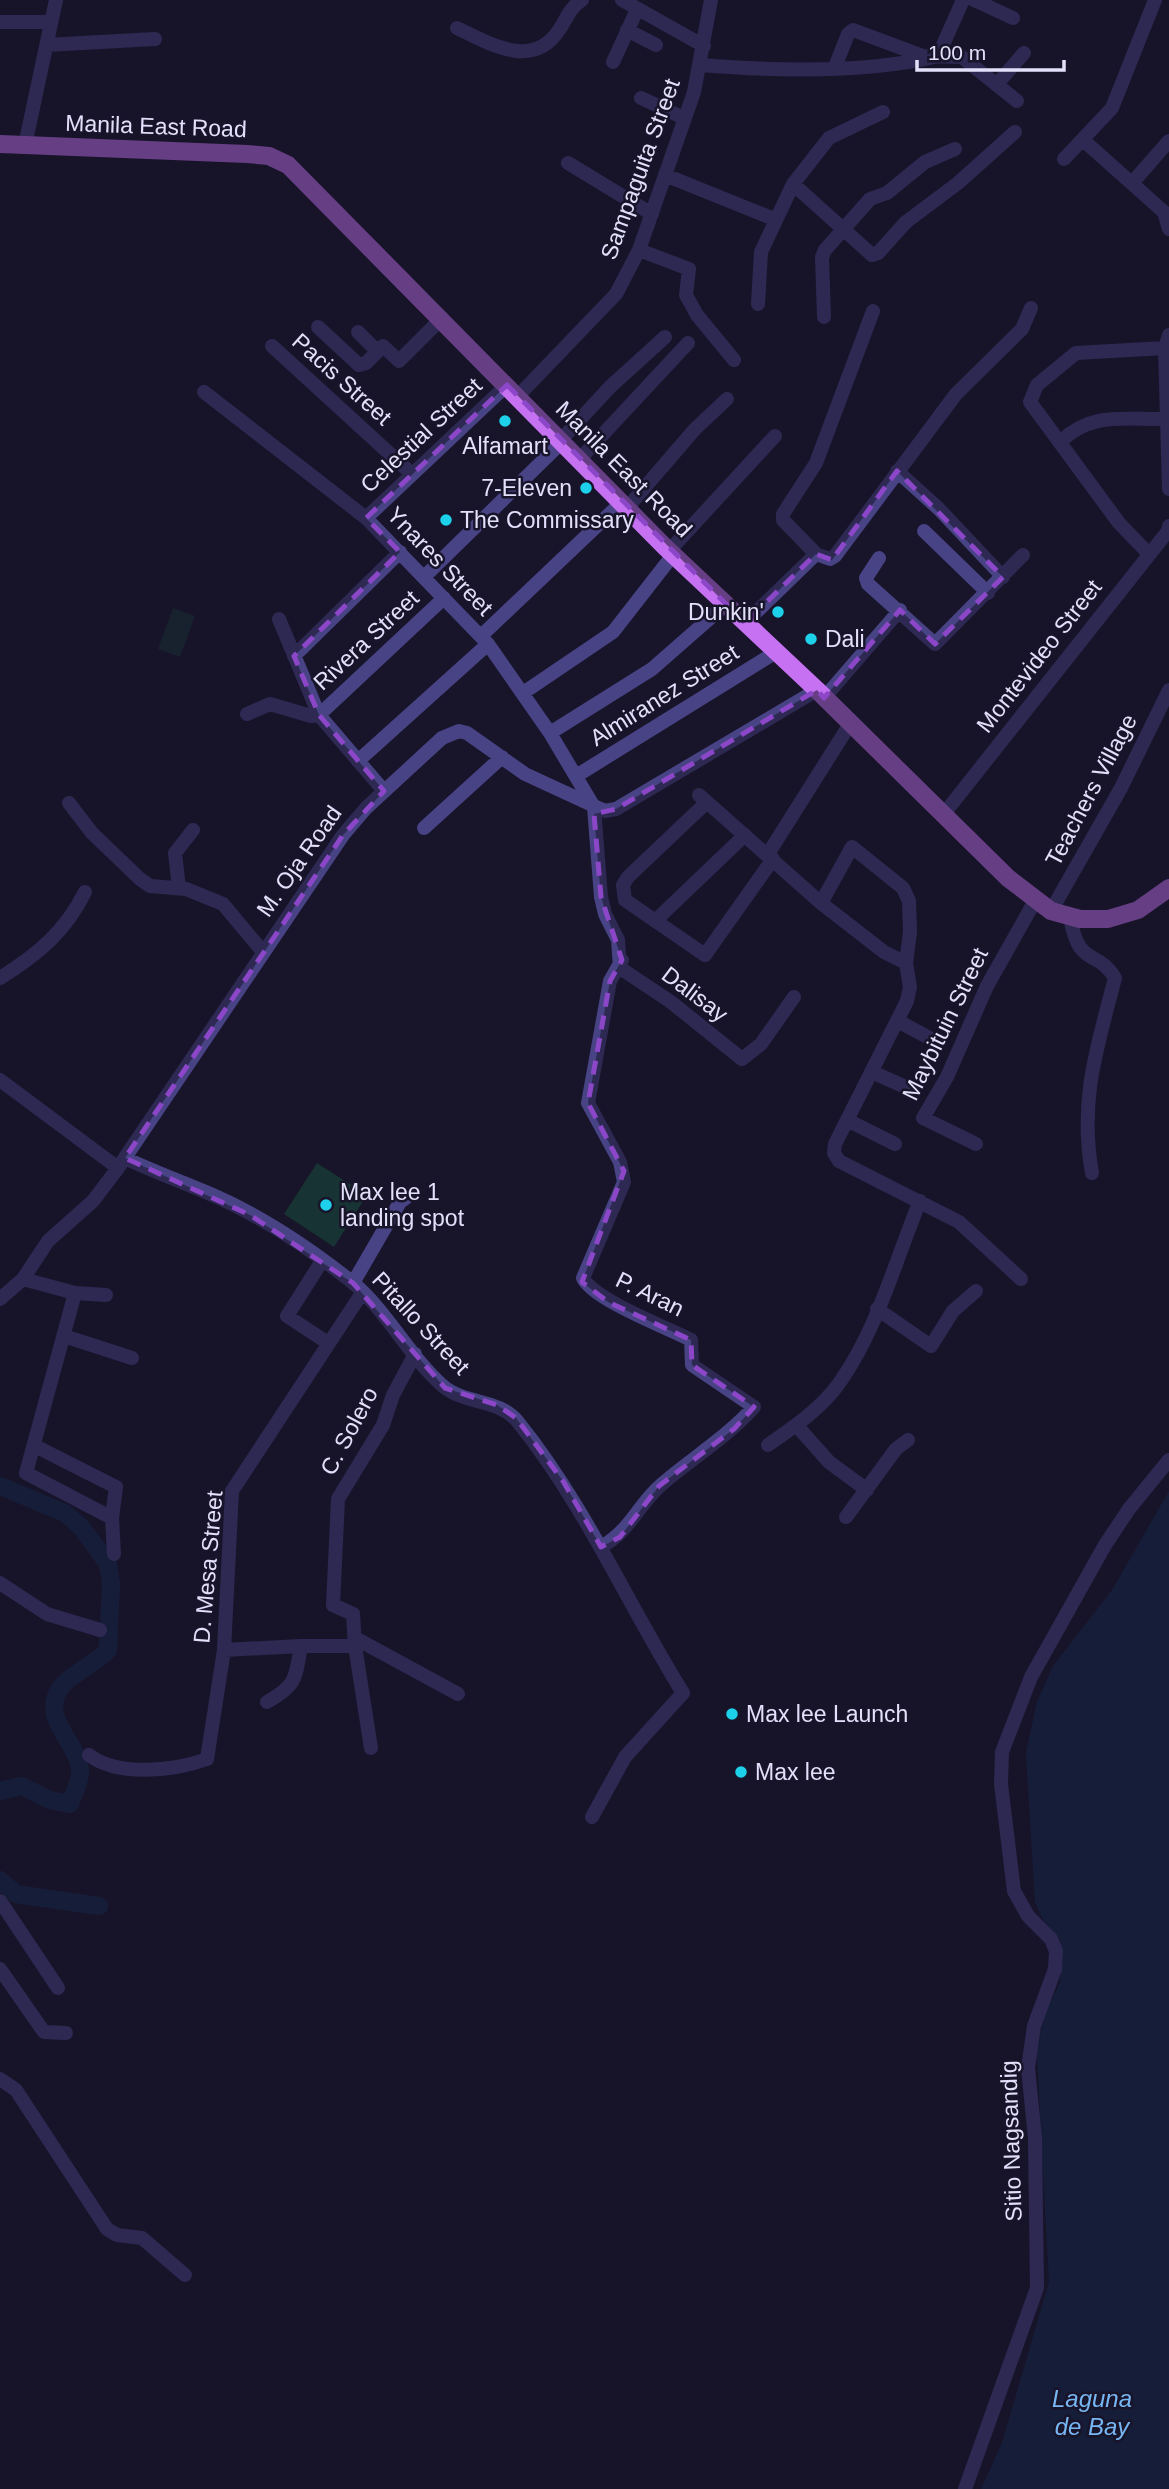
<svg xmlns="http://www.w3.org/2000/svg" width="1169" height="2489" font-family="Helvetica,sans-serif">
  <rect width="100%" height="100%" fill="#18142a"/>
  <path fill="#173333" d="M173 608 195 616 180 657 158 649Z
    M317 1163 367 1195 334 1247 284 1214Z"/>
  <path fill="#15294d" d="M1169 1491V2489H981L1002 2443 1049 2282 1037 2056 1043 2018 1060 1982 1063 1953 1059 1938 1043 1920 1035 1902 1026 1753 1037 1702 1053 1666 1112 1590Z"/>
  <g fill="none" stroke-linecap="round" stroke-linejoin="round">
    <path stroke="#15294d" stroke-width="18" d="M0 1486 65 1513 82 1528 108 1564 111 1584 108 1650C96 1663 69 1676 61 1687 38 1720 80 1742 80 1772 80 1782 73 1795 70 1804L50 1800 21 1786 0 1791
      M0 1880 16 1894 99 1906"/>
    <path stroke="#474384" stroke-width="14" d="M622 0 704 46
      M974 0 1013 18
      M0 22H51
      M457 28C490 44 533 70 559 30 566 20 570 7 582 0
      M627 30 656 45
      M46 45 155 39
      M938 56 963 0
      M613 62 637 10
      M701 65C775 71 865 74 938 56
      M835 67 848 34 853 30 923 56 962 57 1017 101
      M997 84 1024 53
      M641 98 684 118
      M1083 140 1164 212 1169 229
      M25 145 56 0
      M1064 159 1112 108 1155 0
      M568 163 652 214
      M665 175 774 219
      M1132 183 1169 141
      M793 184 872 255 878 253 906 222 958 183 1015 132
      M639 250 689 269 686 295 697 315 734 360
      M758 304 761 252 793 184 829 138 883 112
      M824 317 822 257 825 250 870 199 887 193 925 162 955 149
      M318 327 359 365 366 363 383 346 399 361 442 318
      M358 332 377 351
      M1169 335 1165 348 1169 489
      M272 346 412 474
      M204 392 366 518 488 644 550 733 594 807 601 897 605 914 618 940 620 968 671 1002 742 1059 761 1044 794 997
      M518 396 616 294 639 250 694 92 711 0
      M560 441 610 387 665 337
      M1060 442C1092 411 1124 420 1166 419
      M579 460 688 343
      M897 471 939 509 1003 577
      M627 508 695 429 727 399
      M366 518 507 385
      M924 531 988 593
      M669 551 775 436
      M816 554 783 520V514L816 463 873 311
      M1149 554 1119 523 1030 402 1037 385 1076 353 1165 348
      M879 558 866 578 868 584 935 644 1023 555
      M424 577 562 442
      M279 619 319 715 384 791
      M745 623 816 554 830 559 835 556 956 394 1022 329 1031 308
      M481 636 621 503
      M294 656 400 552
      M523 693 613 632 673 555
      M824 698 900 610
      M247 714 270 704 311 716 319 715 444 598
      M550 733 652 669 725 605
      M358 761 488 644
      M576 776 776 652
      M699 795 821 903 884 952 906 963
      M707 802 628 877 623 885 625 900 705 955 773 859
      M69 803 92 833 140 879 150 886 186 889 223 904 263 952
      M943 815 1168 531 1169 526
      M424 828 502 757
      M768 854 850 724
      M179 888 175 853 193 830
      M821 903 852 847 903 888 909 901 910 932 906 963 910 987 907 1001 835 1144 834 1153 839 1161 959 1222 1021 1279
      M1051 911 1121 788 1169 690
      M1070 916C1078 969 1097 948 1115 978 1097 1048 1079 1100 1092 1173
      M655 921 745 835
      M0 978C37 955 65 932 85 892
      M898 1021 933 1040
      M872 1072 910 1089
      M0 1080 118 1168
      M847 1120 895 1144
      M976 1144 923 1118 947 1077 987 986 1036 899
      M125 1158C152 1171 180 1181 208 1193 258 1214 309 1248 352 1282 387 1311 409 1356 443 1386 465 1405 499 1398 518 1422 585 1505 627 1603 683 1693L625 1757 592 1817
      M322 1261 287 1316 328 1343
      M23 1279 75 1293 106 1295
      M353 1283 400 1202 411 1194
      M75 1293 26 1473 112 1518
      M0 1299 23 1279 48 1241 93 1201 118 1168 343 835 366 808 442 738 459 731 467 733 525 774 605 811 616 809 817 690
      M877 1309 931 1346 953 1311 976 1291
      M64 1336 132 1358
      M797 1426 829 1462 867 1490
      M768 1445C794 1427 822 1408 840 1382 878 1328 895 1261 920 1201
      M35 1446 116 1487 112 1518 114 1554
      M846 1517 896 1449 908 1440
      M601 1547C631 1530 637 1506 661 1485 692 1458 726 1438 754 1407L692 1365 691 1340C666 1327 594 1300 583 1278L624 1182 620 1162 588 1103 610 981 622 960
      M0 1583 47 1614 100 1630
      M355 1638 458 1694
      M355 1646 371 1748
      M224 1650 301 1646
      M267 1702C297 1685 295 1679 301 1646H355L353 1614 333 1605 338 1499 383 1425 393 1395 415 1354
      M89 1755C118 1777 174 1771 207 1759L224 1650 232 1491 362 1293
      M0 1901 58 1988
      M0 1969 44 2032 66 2033
      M0 2079 16 2090 107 2229 117 2235 142 2238 185 2275
      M965 2489 1037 2288 1035 2138 1028 2068 1034 2026 1055 1969 1056 1951 1051 1939 1028 1916 1014 1891 1001 1784 1002 1752 1031 1677 1105 1545 1129 1509 1169 1460"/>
    <path stroke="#c571f2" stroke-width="18" d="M0 144 247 154 269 156 288 165 665 547 817 690 1008 878 1051 911 1080 919H1108L1138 910 1169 888"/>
  </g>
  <path d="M0 0H1169V2489H0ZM507 385 745 623 816 554 832 560 897 471 1003 577 935 644 900 610 824 698 817 690 616 809 594 814 601 897 622 960 610 981 588 1103 624 1171 582 1282 608 1302 691 1340 692 1365 754 1407 734 1429 659 1486 620 1537 601 1547 563 1481 516 1418 497 1405 445 1388 353 1283 250 1215 125 1158 343 835 384 791 319 715 294 656 400 552 366 518Z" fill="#18142a" fill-opacity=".55" fill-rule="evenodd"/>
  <path fill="none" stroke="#8b47c8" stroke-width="5" stroke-dasharray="14 9" stroke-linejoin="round" d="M507 385 745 623 816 554 832 560 897 471 1003 577 935 644 900 610 824 698 817 690 616 809 594 814 601 897 622 960 610 981 588 1103 624 1171 582 1282 608 1302 691 1340 692 1365 754 1407 734 1429 659 1486 620 1537 601 1547 563 1481 516 1418 497 1405 445 1388 353 1283 250 1215 125 1158 343 835 384 791 319 715 294 656 400 552 366 518Z"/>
  <g fill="#1dd1ea" stroke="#18142a" stroke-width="2.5">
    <circle cx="505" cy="421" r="7"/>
    <circle cx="586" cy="488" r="7"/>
    <circle cx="446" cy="520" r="7"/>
    <circle cx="778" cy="612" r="7"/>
    <circle cx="811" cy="639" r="7"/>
    <circle cx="326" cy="1205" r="7"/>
    <circle cx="732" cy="1714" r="7"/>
    <circle cx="741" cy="1772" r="7"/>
  </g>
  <g text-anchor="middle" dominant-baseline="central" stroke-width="5" stroke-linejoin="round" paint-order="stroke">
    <g font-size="23" fill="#e3e0fc" stroke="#18142a">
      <text transform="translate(156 126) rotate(2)">Manila East Road</text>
      <text transform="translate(640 169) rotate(-70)">Sampaguita Street</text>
      <text transform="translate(342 379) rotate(42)">Pacis Street</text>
      <text transform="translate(421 435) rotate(-43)">Celestial Street</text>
      <text transform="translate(624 469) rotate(45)">Manila East Road</text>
      <text transform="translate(440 561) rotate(46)">Ynares Street</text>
      <text transform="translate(366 640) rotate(-43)">Rivera Street</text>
      <text transform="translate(1039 656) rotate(-52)">Montevideo Street</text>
      <text transform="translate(664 695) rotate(-32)">Almiranez Street</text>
      <text transform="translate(1091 790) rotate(-62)">Teachers Village</text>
      <text transform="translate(299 861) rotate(-55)">M. Oja Road</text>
      <text transform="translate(695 994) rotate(37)">Dalisay</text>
      <text transform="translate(945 1024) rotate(-64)">Maybituin Street</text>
      <text transform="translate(650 1294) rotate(26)">P. Aran</text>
      <text transform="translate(421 1323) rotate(47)">Pitallo Street</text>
      <text transform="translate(349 1431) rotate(-62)">C. Solero</text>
      <text transform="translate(208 1567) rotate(-85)">D. Mesa Street</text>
      <text transform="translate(1011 2141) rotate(-92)">Sitio Nagsandig</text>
    </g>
    <g font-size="23" fill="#e3e0fc" stroke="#18142a" text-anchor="start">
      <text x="505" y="446" text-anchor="middle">Alfamart</text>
      <text x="572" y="488" text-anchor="end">7-Eleven</text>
      <text x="460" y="520">The Commissary</text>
      <text x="764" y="612" text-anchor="end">Dunkin'</text>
      <text x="825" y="639">Dali</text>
      <text x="340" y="1192">Max lee 1<tspan x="340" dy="26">landing spot</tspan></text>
      <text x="746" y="1714">Max lee Launch</text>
      <text x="755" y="1772">Max lee</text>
    </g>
    <g font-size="24" font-style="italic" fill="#77b6f2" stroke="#18142a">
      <text x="1092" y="2398">Laguna<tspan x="1092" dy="28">de Bay</tspan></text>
    </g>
  </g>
  <path d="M917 60v10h147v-10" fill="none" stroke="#e3e0fc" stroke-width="3.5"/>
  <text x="928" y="60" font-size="21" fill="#e3e0fc" stroke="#18142a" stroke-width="5" paint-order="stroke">100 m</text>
</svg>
